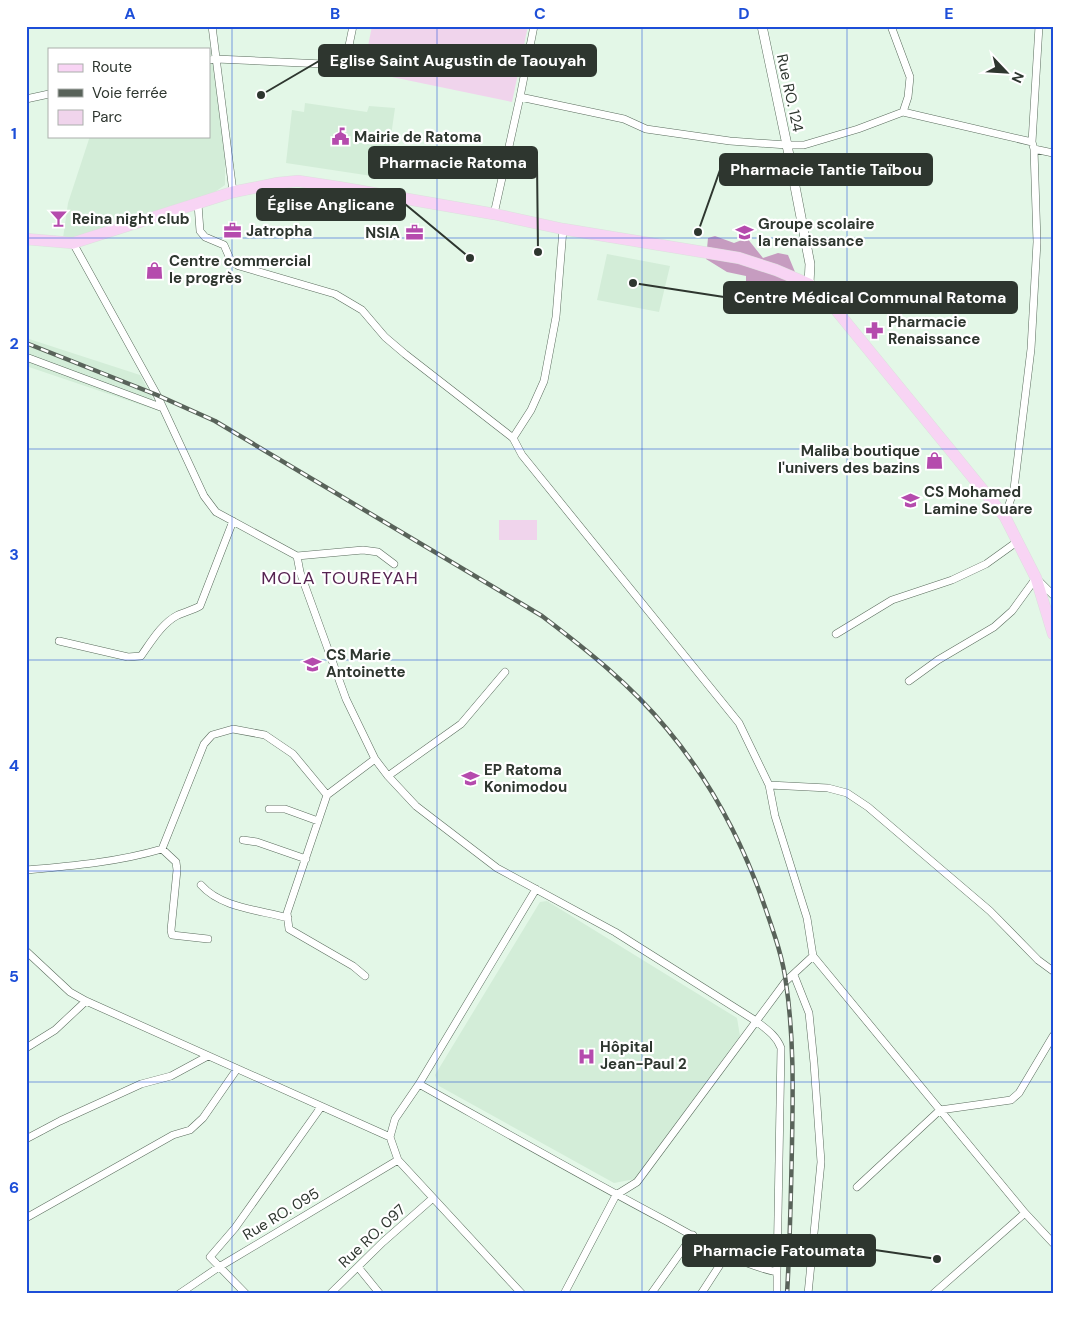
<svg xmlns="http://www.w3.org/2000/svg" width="1079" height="1320" font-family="'DM Sans',sans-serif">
  <rect width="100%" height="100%" fill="#e3f7e7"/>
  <path fill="#d3edd8" d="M213 62 225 157V185L206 198 75 240 63 238 68 203 90 136H209V63Z
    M305 103 367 112 369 106 395 108 385 178 286 163 292 110 304 112Z
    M607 254 670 266 659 312 597 300Z
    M26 338 140 375 159 411 26 366Z
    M547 901 737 1018 740 1036 635 1179 614 1183 439 1086 435 1075 540 902Z"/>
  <path fill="#f0d4ec" d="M372 26H528L512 102 363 71Z
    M499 520H537V540H499Z"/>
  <path fill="#c69cc0" d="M715 236 734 243 747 238 763 258 778 253 788 255 795 272 790 281 779 282 764 296H749L746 286V276L727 272 706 259 708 238Z"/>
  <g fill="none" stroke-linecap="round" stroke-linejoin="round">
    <defs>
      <path id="minor" d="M212 26 233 192
        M209 60 216 59 345 65 353 26
        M520 97 624 119 646 129 730 141 787 145H804L858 129 903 112 908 97 910 77 891 26
        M26 99 49 94
        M903 112 1032 142
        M1034 149 1053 153
        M198 204 200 231 205 237 224 245 231 261 239 266 335 294 362 310 385 337 405 354 513 438 522 455 739 723 769 785 775 816 807 918 813 956 1025 1213 1053 1243
        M494 214 520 97 534 26
        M73 243 157 395 204 496 216 512 297 556 300 572 346 699 375 759 388 776 416 806 497 868 615 932 756 1021C766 1029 776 1035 781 1048L777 1272
        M26 357 163 408
        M513 438 531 410 544 381 556 317 563 229
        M1005 517 1014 489 1031 349 1037 242 1034 149 1032 142 1039 26
        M297 556 363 550 378 552 394 564
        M836 634 892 600 952 580 986 564 1018 541
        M59 641 128 657 141 656C151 642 162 623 178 615 185 612 193 610 200 606L233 521
        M909 681 938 660 994 627 1012 611 1036 578 1053 595
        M388 776 461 724 505 672
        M769 785 828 788 847 793 868 807 990 911 1038 960 1053 971
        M269 809H285L318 821
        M243 840 257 842 306 859
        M162 849 176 862 177 870 171 930 172 935 208 939
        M26 870C72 866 118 862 162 849L204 744 212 735 233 729 265 735 293 754 327 795
        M201 885C221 908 260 910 288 918
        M26 951 70 992 86 1001 390 1137
        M794 975 809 1013 814 1063 821 1162 808 1294
        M365 976 353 966 289 929 287 913 327 795 375 759
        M26 1048 55 1030 86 1001
        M419 1084C501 1130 583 1177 666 1221 701 1240 737 1264 777 1272V1294
        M26 1139 60 1121 141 1084 171 1076 208 1056
        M857 1187 940 1110 1011 1100 1019 1093 1053 1036
        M26 1218 173 1135 190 1130 203 1118 237 1069
        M358 1267 380 1294
        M179 1294 219 1267 398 1160
        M246 1294 210 1257 235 1228 321 1107
        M330 1294 383 1242 433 1198
        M522 1294 398 1160 390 1137 395 1119 419 1084 536 889
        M564 1294 616 1195 637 1182 786 981 813 956
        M651 1294 693 1235
        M701 1294 727 1254
        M933 1294 1025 1213"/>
      <path id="tertiary" d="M762 26 787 145 810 264 809 284"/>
      <path id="primary" d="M26 239 73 243 233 192 278 183 298 181 338 187 494 214 563 229 739 258 776 270 809 284 832 305 1005 517 1036 578 1053 634"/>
    </defs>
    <use href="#minor" stroke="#5a6c5d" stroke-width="8"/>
    <use href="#tertiary" stroke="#5a6c5d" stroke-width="10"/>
    <use href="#primary" stroke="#dedfde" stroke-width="12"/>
    <use href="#minor" stroke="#fff" stroke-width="7"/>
    <use href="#tertiary" stroke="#fff" stroke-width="9"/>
    <use href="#primary" stroke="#f8d4f4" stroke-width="11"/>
    <defs>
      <path id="rail" d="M26 343 157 395 215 421 542 616C587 650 631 685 667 729 712 783 745 847 767 913 775 936 783 959 786 983 794 1037 793 1091 792 1144 791 1194 790 1244 787 1294"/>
    </defs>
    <use href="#rail" stroke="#59635a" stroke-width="4.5"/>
    <use href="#rail" stroke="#fff" stroke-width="2.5" stroke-dasharray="8" stroke-linecap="butt"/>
  </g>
  <path fill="none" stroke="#1d4ed8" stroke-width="1" stroke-opacity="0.55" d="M232 26V1294M437 26V1294M642 26V1294M847 26V1294M26 238H1053M26 449H1053M26 660H1053M26 871H1053M26 1082H1053"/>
  <defs>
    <symbol id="civic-bare" viewBox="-9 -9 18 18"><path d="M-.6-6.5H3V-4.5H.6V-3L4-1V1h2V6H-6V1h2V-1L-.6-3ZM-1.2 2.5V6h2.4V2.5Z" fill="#b54bad" stroke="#fff" stroke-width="2.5" paint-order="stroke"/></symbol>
    <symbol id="bar-bare" viewBox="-9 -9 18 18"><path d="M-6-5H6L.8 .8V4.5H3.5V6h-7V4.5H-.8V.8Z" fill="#b54bad" stroke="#fff" stroke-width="2.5" paint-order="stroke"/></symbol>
    <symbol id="office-bare" viewBox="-9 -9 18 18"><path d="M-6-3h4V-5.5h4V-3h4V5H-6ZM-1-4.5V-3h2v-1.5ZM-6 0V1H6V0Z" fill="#b54bad" stroke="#fff" stroke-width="2.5" paint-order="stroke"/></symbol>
    <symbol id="school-bare" viewBox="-9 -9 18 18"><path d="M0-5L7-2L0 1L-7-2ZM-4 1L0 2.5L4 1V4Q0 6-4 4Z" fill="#b54bad" stroke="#fff" stroke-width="2.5" paint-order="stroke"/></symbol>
    <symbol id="shop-bare" viewBox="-9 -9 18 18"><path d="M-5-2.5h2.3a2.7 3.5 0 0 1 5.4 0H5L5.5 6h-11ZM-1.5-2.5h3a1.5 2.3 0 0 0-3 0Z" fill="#b54bad" stroke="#fff" stroke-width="2.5" paint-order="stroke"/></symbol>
    <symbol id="pharmacy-bare" viewBox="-9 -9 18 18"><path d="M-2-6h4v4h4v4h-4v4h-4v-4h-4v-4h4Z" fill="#b54bad" stroke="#fff" stroke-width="2.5" paint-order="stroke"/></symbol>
    <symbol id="hospital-bare" viewBox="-9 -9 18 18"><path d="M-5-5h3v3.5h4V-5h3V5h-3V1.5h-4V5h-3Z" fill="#b54bad" stroke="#fff" stroke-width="2.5" paint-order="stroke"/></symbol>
  </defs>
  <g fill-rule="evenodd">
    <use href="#civic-bare" x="328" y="124" width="25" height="25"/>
    <use href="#bar-bare" x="46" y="206" width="25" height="25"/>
    <use href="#office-bare" x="220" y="218" width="25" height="25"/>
    <use href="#office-bare" x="402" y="220" width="25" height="25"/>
    <use href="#school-bare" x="732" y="220" width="25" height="25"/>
    <use href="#shop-bare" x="142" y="258" width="25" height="25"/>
    <use href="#pharmacy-bare" x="862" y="318" width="25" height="25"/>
    <use href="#shop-bare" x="922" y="448" width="25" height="25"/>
    <use href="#school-bare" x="898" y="488" width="25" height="25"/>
    <use href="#school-bare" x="300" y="652" width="25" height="25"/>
    <use href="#school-bare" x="458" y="766" width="25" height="25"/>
    <use href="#hospital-bare" x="574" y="1044" width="25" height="25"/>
  </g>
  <g text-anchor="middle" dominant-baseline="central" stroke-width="4.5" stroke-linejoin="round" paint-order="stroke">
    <g font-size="15" fill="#2e362f" stroke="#fff">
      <text transform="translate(790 93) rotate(78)">Rue RO. 124</text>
      <text transform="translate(281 1214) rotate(-31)">Rue RO. 095</text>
      <text transform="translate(372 1236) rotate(-43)">Rue RO. 097</text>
    </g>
    <g font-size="15" font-weight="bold" fill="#2e362f" stroke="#fff" text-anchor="start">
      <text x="354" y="137">Mairie de Ratoma</text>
      <text x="72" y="219">Reina night club</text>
      <text x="758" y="224">Groupe scolaire<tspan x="758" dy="17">la renaissance</tspan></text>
      <text x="246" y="231">Jatropha</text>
      <text x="400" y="233" text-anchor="end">NSIA</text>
      <text x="169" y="261">Centre commercial<tspan x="169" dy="17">le progrès</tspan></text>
      <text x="888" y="322">Pharmacie<tspan x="888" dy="17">Renaissance</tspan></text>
      <text x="920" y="451" text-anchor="end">Maliba boutique<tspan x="920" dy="17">l'univers des bazins</tspan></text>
      <text x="924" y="492">CS Mohamed<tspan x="924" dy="17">Lamine Souare</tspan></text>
      <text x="326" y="655">CS Marie<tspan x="326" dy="17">Antoinette</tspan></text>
      <text x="484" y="770">EP Ratoma<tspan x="484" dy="17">Konimodou</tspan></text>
      <text x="600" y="1047">Hôpital<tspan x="600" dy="17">Jean-Paul 2</tspan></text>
    </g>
    <g font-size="18" letter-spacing="1" fill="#562351" stroke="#fff">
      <text x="340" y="578">MOLA TOUREYAH</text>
    </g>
  </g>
  <path fill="none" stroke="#2e362f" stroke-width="2" d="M261 95L319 61M538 252L537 162M698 232L720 170M470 258L405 204M633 283L724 297M937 1259L875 1250"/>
  <g fill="#2e362f" stroke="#fff" stroke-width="2">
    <circle cx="261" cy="95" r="5"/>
    <circle cx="538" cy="252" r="5"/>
    <circle cx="698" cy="232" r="5"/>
    <circle cx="470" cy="258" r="5"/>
    <circle cx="633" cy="283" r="5"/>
    <circle cx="937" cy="1259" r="5"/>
  </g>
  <g fill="#2e362f" stroke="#2e362f" stroke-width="2">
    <rect x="319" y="45" width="277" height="31" rx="5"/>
    <rect x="369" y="147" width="168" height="31" rx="5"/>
    <rect x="720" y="154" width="212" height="31" rx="5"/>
    <rect x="257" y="189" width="148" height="31" rx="5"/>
    <rect x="724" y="282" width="293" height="31" rx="5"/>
    <rect x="683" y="1235" width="192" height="31" rx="5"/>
  </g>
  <g font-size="16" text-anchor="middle" font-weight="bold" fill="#fff">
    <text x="458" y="66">Eglise Saint Augustin de Taouyah</text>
    <text x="453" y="168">Pharmacie Ratoma</text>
    <text x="826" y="175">Pharmacie Tantie Taïbou</text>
    <text x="331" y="210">Église Anglicane</text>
    <text x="870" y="303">Centre Médical Communal Ratoma</text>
    <text x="779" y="1256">Pharmacie Fatoumata</text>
  </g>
  <rect width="1079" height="1320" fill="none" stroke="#ffffff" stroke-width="55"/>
  <rect x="48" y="48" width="162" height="90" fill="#ffffff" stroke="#abafac"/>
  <rect x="58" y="64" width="25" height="8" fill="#f8d4f4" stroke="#abafac"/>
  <text x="92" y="72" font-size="15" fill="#2e362f">Route</text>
  <rect x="58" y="89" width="25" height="8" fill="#59635a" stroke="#abafac"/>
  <text x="92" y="98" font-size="15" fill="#2e362f">Voie ferrée</text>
  <rect x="58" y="110" width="25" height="15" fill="#f0d4ec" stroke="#abafac"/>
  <text x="92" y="122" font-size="15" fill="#2e362f">Parc</text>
  <g transform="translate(1006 72) rotate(115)" stroke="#ffffff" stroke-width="4" paint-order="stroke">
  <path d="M0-4L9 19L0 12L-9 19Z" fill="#2e362f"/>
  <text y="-8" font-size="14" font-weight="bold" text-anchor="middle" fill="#2e362f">N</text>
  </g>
  <rect x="28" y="28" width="1024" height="1264" fill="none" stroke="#1d4ed8" stroke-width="2"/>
  <g font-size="16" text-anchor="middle" font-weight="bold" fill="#1d4ed8">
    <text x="130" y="19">A</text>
    <text x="335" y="19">B</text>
    <text x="540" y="19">C</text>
    <text x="744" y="19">D</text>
    <text x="949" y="19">E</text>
    <text x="14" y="139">1</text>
    <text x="14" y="349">2</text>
    <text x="14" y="560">3</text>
    <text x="14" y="771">4</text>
    <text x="14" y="982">5</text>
    <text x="14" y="1193">6</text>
  </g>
</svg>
